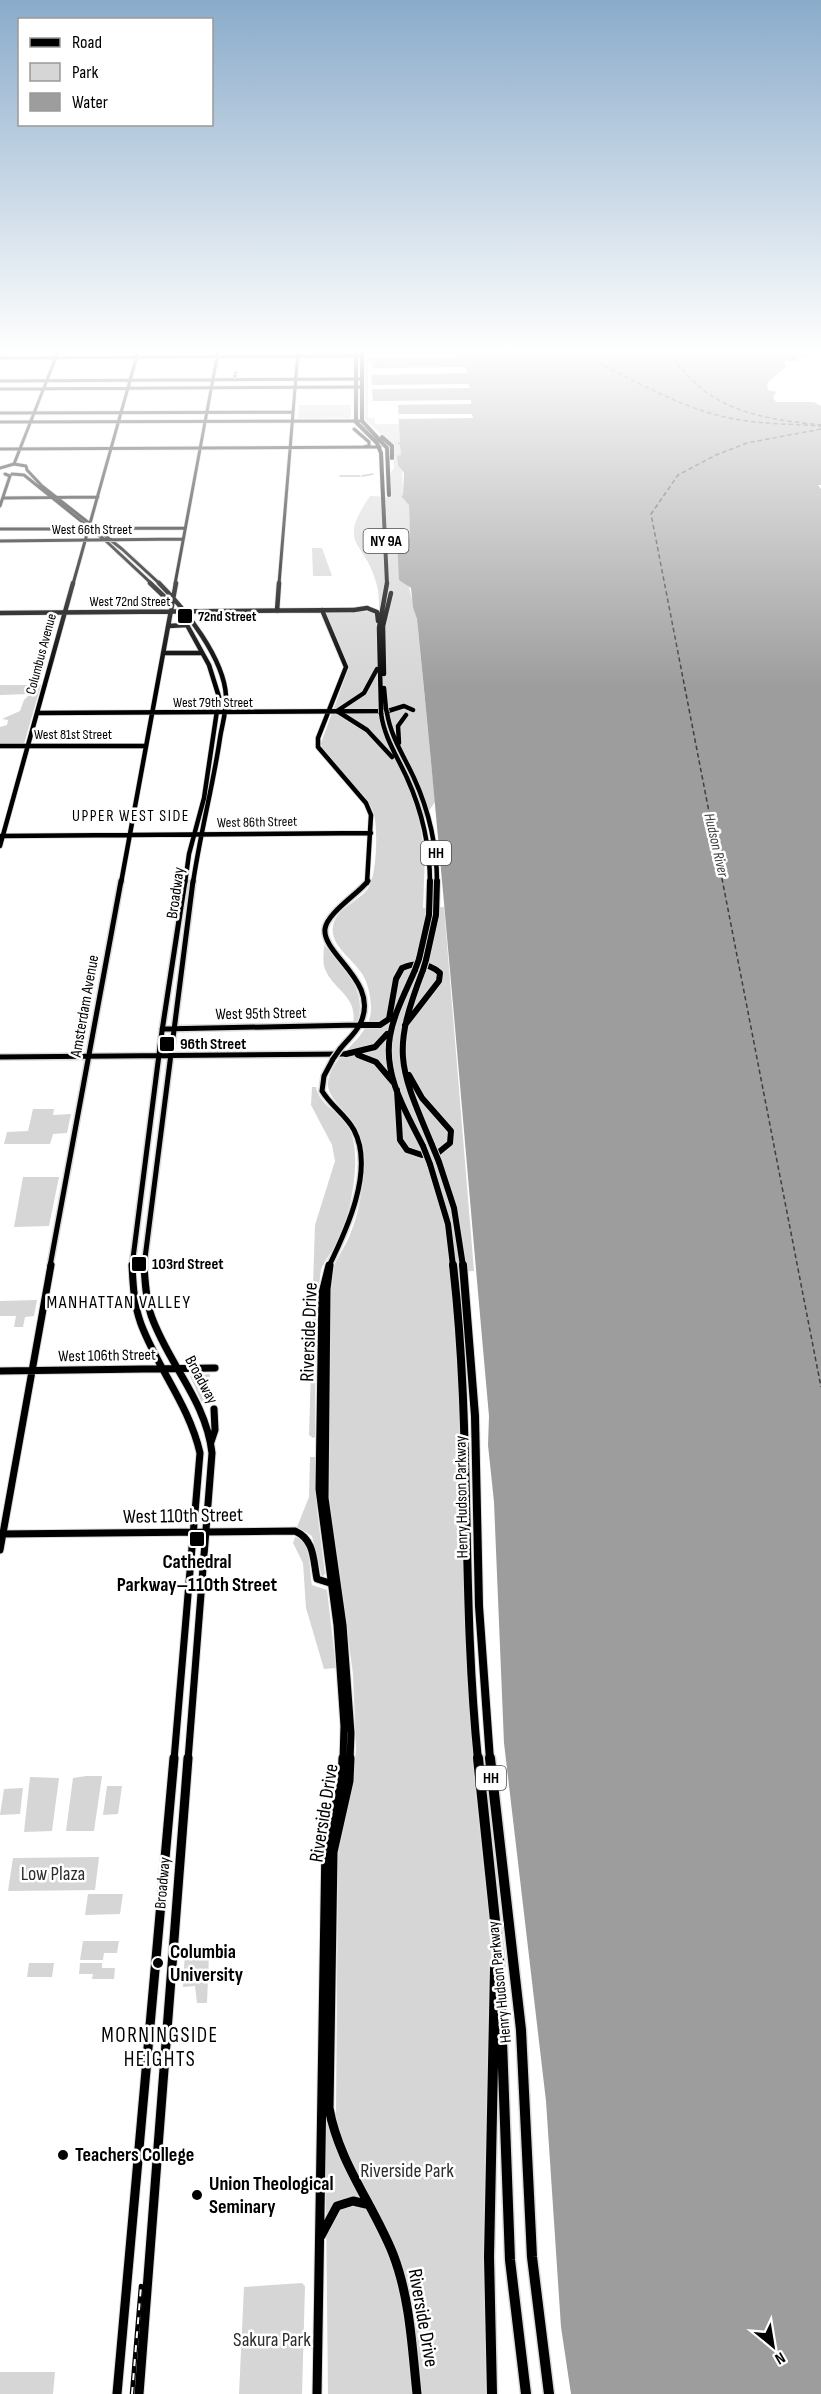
<svg xmlns="http://www.w3.org/2000/svg" width="821" height="2394" font-family="'Sofia Sans Condensed',sans-serif">
  <rect width="100%" height="100%" fill="#fff"/>
  <path fill="#d6d6d6" d="M365 352H466L369 363 368 357V418H375V424H475L402 468 403 495 401 496 409 503 410 538 397 541 417 619 435 802 420 824 425 856 423 908 444 907 474 1271 455 1272 468 1603 496 1926 489 2257 484 2296 487 2394H328L325 2116H336L338 1848 352 1787 356 1750 353 1674 329 1498 331 1278C333 1262 343 1251 349 1237 361 1210 365 1176 363 1147 361 1117 325 1102 328 1082 332 1053 370 1039 371 1010 371 1000 369 988 365 979 357 961 329 947 333 926 336 909 357 902 367 890 377 879 378 829 374 815 368 786 324 770 321 743L349 667 325 613 379 611C379 601 379 591 376 582 364 539 336 546 370 496L391 497V472L394 468 392 444 365 420Z
    M299 405H351V418L298 419Z
    M312 548H322L332 576H313Z
    M0 685H41L24 744H0V727L7 725 8 720 2 719 20 711 24 700 30 694 0 695Z
    M324 945C342 966 369 991 357 1022L353 1023C358 996 333 990 325 969 322 961 324 953 324 945Z
    M312 1087H316C319 1106 343 1113 350 1130 362 1157 351 1212 339 1239 334 1249 327 1257 322 1267 319 1274 321 1283 317 1288L313 1286 315 1225 335 1161 332 1145 311 1105Z
    M33 1109H54L53 1115 71 1114 67 1133 53 1134 50 1144H4L7 1132 28 1131Z
    M23 1177H59L49 1226 14 1227Z
    M316 1298 315 1437 313 1438 309 1435 313 1299Z
    M37 1300 34 1316 25 1317 23 1327H14L16 1316H0V1301Z
    M210 1374 208 1403 206 1404 202 1403 190 1376Z
    M310 1457H315L317 1510 325 1574 322 1577 312 1536 297 1527 309 1497Z
    M295 1537C312 1541 309 1571 312 1585L327 1590 336 1668 324 1669 306 1608 303 1563 293 1543Z
    M86 1776H102L94 1831H66L73 1778Z
    M30 1777 59 1778 52 1831 24 1832Z
    M107 1786H122L118 1814 103 1815Z
    M23 1788 20 1814 0 1815 4 1789Z
    M99 1857 95 1890 8 1891 13 1858Z
    M88 1894H123L120 1914 85 1915Z
    M83 1941H119L117 1953H104L103 1960H80Z
    M185 1949H196V1955L209 1954 207 2003H197L195 1986 183 1987Z
    M29 1963H54L52 1977H27Z
    M80 1963H102V1968H115L114 1979H92L93 1974H79Z
    M302 2283 305 2286 302 2394H239L244 2287Z
    M0 2372H55L53 2394H0Z"/>
  <path fill="#9d9d9d" d="M370 352H801L809 357 798 356V361H785L786 367 767 383 768 390 776 392 773 397 776 402H814L821 406V485H818L821 489V2394H571L561 2327 546 2101 504 1743 494 1502 488 1445 489 1416C465 1150 444 884 417 619L413 607 411 588 399 580 397 541 410 538 409 505 401 496 403 495 404 473 398 465 397 456 401 455 400 445 396 443 400 442 398 405H373Z"/>
  <path fill="#fff" d="M459 353 457 357 369 358 370 354Z
    M369 364H375L371 366 373 368 465 367 468 373 372 375Z
    M468 384 470 388 372 389V385Z
    M471 400V404L373 405V401Z
    M399 414H472L473 418 399 419Z"/>
  <g fill="none" stroke-linecap="round" stroke-linejoin="round">
    <path stroke="#9d9d9d" stroke-width="1.5" d="M340 476H360
      M362 476 373 474"/>
    <path stroke="#3e3e3e" stroke-width="1.5" stroke-dasharray="4.5 3" stroke-linecap="butt" d="M578 352C624 375 670 403 720 416 753 424 788 424 821 426
      M668 352C680 366 691 381 706 392 739 416 782 421 821 425
      M821 429 747 443 716 455 678 475 651 514 821 1387"/>
    <defs>
      <path id="major-far4" d="M0 358 362 356
        M0 381 362 379
        M0 389 362 387
        M0 413 293 412
        M0 422 362 421
        M354 429 369 442V446L364 447
        M0 449 380 447
        M14 464 58 352
        M0 468 14 464 26 466 27 470
        M27 470 42 486 122 549 160 584
        M12 474 24 475 106 541 152 584
        M3 498 98 497
        M0 506 10 476 5 474
        M0 529 185 528
        M0 541 183 539
        M73 584 138 352
        M175 584 218 352
        M279 584 298 352"/>
      <path id="major-far3" d="M150 583 171 603
        M159 583C185 609 224 658 226 696 227 709 222 725 220 738 213 786 200 834 193 883
        M322 610 346 667 318 738V747L366 803 371 815 367 883
        M277 611 279 583
        M0 613 354 610
        M168 626 187 625 209 665 219 697 204 798 189 854 185 883
        M163 653H202
        M37 713 388 711 404 706 413 710
        M0 746H146
        M1 836 371 833
        M0 846 73 583
        M121 883 176 583"/>
      <path id="major-far2" d="M162 1029 359 1025
        M340 1049C346 1041 356 1033 360 1024 381 982 322 955 325 929 327 913 358 894 368 881
        M0 1057 346 1054
        M50 1266 121 881
        M132 1266 162 1031 185 881
        M144 1266 193 881
        M329 1266C346 1231 375 1170 354 1130 346 1115 331 1106 322 1091L324 1076 333 1059"/>
      <path id="major-far1" d="M132 1265C133 1285 134 1305 141 1324 158 1369 189 1405 200 1453L174 1760
        M144 1265C145 1282 146 1299 151 1315 168 1364 206 1400 212 1453L188 1760
        M329 1265 322 1293 319 1489 337 1625 344 1726 343 1760
        M330 1265 327 1289 325 1498 343 1625 351 1733 350 1760
        M0 1371 215 1368
        M211 1442 215 1430 214 1409
        M0 1534 295 1531C315 1540 313 1560 317 1579L333 1584
        M0 1550 51 1265"/>
      <path id="major" d="M350 1758 349 1781 333 1852 329 2108C339 2163 373 2204 393 2254 410 2298 412 2347 417 2394
        M321 2236 337 2206 353 2201 366 2204
        M117 2394 174 1758
        M139 2394 188 1758
        M317 2394 326 1844 342 1781 343 1758"/>
      <path id="highway-far4" d="M356 352V422L377 443 381 453 387 584
        M362 352V421L387 448 389 495
        M382 437 392 446V458"/>
      <path id="highway-far3" d="M367 608 377 612 378 621
        M384 674 383 626 391 593
        M384 688 386 709
        M381 709 379 628 387 583
        M337 711 367 730 392 757
        M337 711 364 693 377 669
        M381 713C384 737 397 756 407 778 422 811 430 847 430 883
        M387 713C391 737 404 756 414 778 429 811 437 847 437 883
        M399 743 398 726 406 715"/>
      <path id="highway-far2" d="M419 959 429 915 430 881
        M426 960 436 915 437 881
        M415 970C406 991 394 1013 390 1036 383 1075 406 1112 423 1146
        M423 970C391 1053 399 1066 432 1145
        M360 1025H380L389 1019 396 979 402 968C416 962 429 963 440 973L439 981 405 1025
        M346 1054 375 1047 387 1034
        M358 1055 376 1062 393 1082
        M409 1075 422 1098 451 1131 450 1143 439 1152
        M397 1090 400 1140 407 1150 422 1155
        M439 1162 454 1208 463 1266
        M430 1164 448 1224 453 1266"/>
      <path id="highway-far1" d="M453 1265C472 1429 461 1595 478 1760
        M463 1265 475 1416 479 1606 490 1760"/>
      <path id="highway" d="M478 1758 499 1959 510 2260 526 2394
        M490 1758 521 2030 532 2257 549 2394
        M492 2394 489 2257 495 1968"/>
    </defs>
    <use href="#major-far4" stroke="#dbdbdb" stroke-width="4.5"/>
    <use href="#major-far3" stroke="#dbdbdb" stroke-width="6"/>
    <use href="#major-far2" stroke="#dbdbdb" stroke-width="8"/>
    <use href="#major-far1" stroke="#dbdbdb" stroke-width="9"/>
    <use href="#major" stroke="#dbdbdb" stroke-width="11"/>
    <use href="#highway-far4" stroke="#dbdbdb" stroke-width="5"/>
    <use href="#highway-far3" stroke="#dbdbdb" stroke-width="6"/>
    <use href="#highway-far2" stroke="#dbdbdb" stroke-width="8"/>
    <use href="#highway-far1" stroke="#dbdbdb" stroke-width="10"/>
    <use href="#highway" stroke="#dbdbdb" stroke-width="13"/>
    <use href="#major-far4" stroke="#000" stroke-width="3"/>
    <use href="#major-far3" stroke="#000" stroke-width="4.5"/>
    <use href="#major-far2" stroke="#000" stroke-width="5"/>
    <use href="#major-far1" stroke="#000" stroke-width="7"/>
    <use href="#major" stroke="#000" stroke-width="9"/>
    <use href="#highway-far4" stroke="#000" stroke-width="4"/>
    <use href="#highway-far3" stroke="#000" stroke-width="4.5"/>
    <use href="#highway-far2" stroke="#000" stroke-width="6"/>
    <use href="#highway-far1" stroke="#000" stroke-width="8"/>
    <use href="#highway" stroke="#000" stroke-width="10"/>
    <defs>
      <path id="rail-far1" d="M238 356 239 352
        M234 379 236 373"/>
      <path id="rail" d="M132 2394 141 2286"/>
    </defs>
    <use href="#rail-far1" stroke="#000" stroke-width="3"/>
    <use href="#rail" stroke="#000" stroke-width="4.5"/>
    <use href="#rail-far1" stroke="#fff" stroke-width="1.5" stroke-dasharray="2" stroke-linecap="butt"/>
    <use href="#rail" stroke="#fff" stroke-width="2" stroke-dasharray="7" stroke-linecap="butt"/>
    <defs>
      <path id="major-bridge-far1" d="M354 610 367 608"/>
      <path id="major-bridge" d="M333 1059 340 1049"/>
      <path id="highway-bridge-far1" d="M381 709V713
        M386 709 387 713"/>
      <path id="highway-bridge" d="M415 970 419 959
        M423 970 426 960
        M432 1145 439 1162
        M423 1146 430 1164"/>
    </defs>
    <use href="#major-bridge-far1" stroke="#dbdbdb" stroke-width="6" stroke-linecap="butt"/>
    <use href="#major-bridge" stroke="#dbdbdb" stroke-width="8" stroke-linecap="butt"/>
    <use href="#highway-bridge-far1" stroke="#dbdbdb" stroke-width="6" stroke-linecap="butt"/>
    <use href="#highway-bridge" stroke="#dbdbdb" stroke-width="8" stroke-linecap="butt"/>
    <use href="#major-bridge-far1" stroke="#000" stroke-width="4.5"/>
    <use href="#major-bridge" stroke="#000" stroke-width="5"/>
    <use href="#highway-bridge-far1" stroke="#000" stroke-width="4.5"/>
    <use href="#highway-bridge" stroke="#000" stroke-width="6"/>
  </g>
  <linearGradient id="sky" x2="0" y2="1"><stop stop-color="#8aabca"/><stop offset="0.51" stop-color="#fff"/><stop offset="1" stop-color="#fff" stop-opacity="0"/></linearGradient>
  <rect width="821" height="687" fill="url(#sky)"/>
  <g fill="#000" stroke="#fff" stroke-width="2">
    <rect x="177" y="608" width="16" height="16" rx="3"/>
    <rect x="159" y="1036" width="16" height="16" rx="3"/>
    <rect x="131" y="1256" width="16" height="16" rx="3"/>
    <rect x="189" y="1531" width="16" height="16" rx="3"/>
    <circle cx="158" cy="1963" r="6"/>
    <circle cx="63" cy="2155" r="6"/>
    <circle cx="197" cy="2195" r="6"/>
  </g>
  <g text-anchor="middle" dominant-baseline="central" stroke-width="5" stroke-linejoin="round" paint-order="stroke">
    <g font-size="14" fill="#000" stroke="#fff">
      <text x="92" y="529">West 66th Street</text>
      <text x="130" y="601">West 72nd Street</text>
      <text transform="translate(41 654) rotate(-75)">Columbus Avenue</text>
      <text x="213" y="702">West 79th Street</text>
      <text x="73" y="734">West 81st Street</text>
      <text transform="translate(257 822) rotate(-1)">West 86th Street</text>
    </g>
    <g font-size="14" font-weight="bold" fill="#000" stroke="#fff" text-anchor="start">
      <text x="198" y="616">72nd Street</text>
    </g>
    <g fill="#fff" stroke="#4c4c4c" stroke-width="1.5">
      <rect x="363.5" y="529" width="45" height="24" rx="4.5"/>
      <rect x="421" y="841" width="30" height="24" rx="4.5"/>
      <rect x="476" y="1766" width="30" height="24" rx="4.5"/>
    </g>
    <g font-size="15" font-weight="bold" fill="#000">
      <text x="386" y="541">NY 9A</text>
      <text x="436" y="853">HH</text>
      <text x="491" y="1778">HH</text>
    </g>
    <g font-size="15" font-style="italic" fill="#3e3e3e" stroke="#fff">
      <text transform="translate(716 845) rotate(77)">Hudson River</text>
    </g>
    <g font-size="16" letter-spacing="1.5" fill="#000" stroke="#fff">
      <text x="131" y="816">UPPER WEST SIDE</text>
    </g>
    <g font-size="16" fill="#000" stroke="#fff">
      <text transform="translate(176 893) rotate(-82)">Broadway</text>
      <text transform="translate(85 1006) rotate(-80)">Amsterdam Avenue</text>
      <text transform="translate(261 1014) rotate(-1)">West 95th Street</text>
      <text transform="translate(107 1356) rotate(-1)">West 106th Street</text>
      <text transform="translate(201 1380) rotate(62)">Broadway</text>
      <text transform="translate(462 1497) rotate(-91)">Henry Hudson Parkway</text>
      <text transform="translate(163 1883) rotate(-85)">Broadway</text>
      <text transform="translate(500 1982) rotate(-96)">Henry Hudson Parkway</text>
    </g>
    <g font-size="16" font-weight="bold" fill="#000" stroke="#fff" text-anchor="start">
      <text x="180" y="1044">96th Street</text>
      <text x="152" y="1264">103rd Street</text>
    </g>
    <g font-size="18" letter-spacing="1.5" fill="#000" stroke="#fff">
      <text x="119" y="1302">MANHATTAN VALLEY</text>
    </g>
    <g font-size="20" fill="#000" stroke="#fff">
      <text transform="translate(309 1332) rotate(-88)">Riverside Drive</text>
      <text transform="translate(183 1516) rotate(-1)">West 110th Street</text>
      <text transform="translate(324 1813) rotate(-81)">Riverside Drive</text>
      <text transform="translate(423 2318) rotate(80)">Riverside Drive</text>
    </g>
    <g font-size="20" font-weight="bold" fill="#000" stroke="#fff" text-anchor="start">
      <text x="197" y="1562" text-anchor="middle">Cathedral<tspan x="197" dy="23">Parkway–110th Street</tspan></text>
      <text x="170" y="1952">Columbia<tspan x="170" dy="23">University</tspan></text>
      <text x="75" y="2155">Teachers College</text>
      <text x="209" y="2184">Union Theological<tspan x="209" dy="23">Seminary</tspan></text>
    </g>
    <g font-size="20" fill="#2d2d2d" stroke="#fff">
      <text x="53" y="1874">Low Plaza</text>
      <text x="407" y="2171">Riverside Park</text>
      <text x="272" y="2340">Sakura Park</text>
    </g>
    <g font-size="21" letter-spacing="1.5" fill="#000" stroke="#fff">
      <text x="160" y="2035">MORNINGSIDE<tspan x="160" dy="24">HEIGHTS</tspan></text>
    </g>
  </g>
  <rect x="18" y="18" width="195" height="108" fill="#ffffff" stroke="#999999" stroke-width="1.5"/>
  <rect x="30" y="38" width="30" height="9" fill="#000000" stroke="#999999" stroke-width="1.5"/>
  <text x="72" y="48" font-size="18" fill="#000000">Road</text>
  <rect x="30" y="63" width="30" height="18" fill="#d6d6d6" stroke="#999999" stroke-width="1.5"/>
  <text x="72" y="78" font-size="18" fill="#000000">Park</text>
  <rect x="30" y="93" width="30" height="18" fill="#9d9d9d" stroke="#999999" stroke-width="1.5"/>
  <text x="72" y="108" font-size="18" fill="#000000">Water</text>
  <g transform="translate(773 2346) rotate(150)" stroke="#ffffff" stroke-width="4.5" paint-order="stroke">
  <path d="M0-4.5L10 22L0 15L-10 22Z" fill="#000000"/>
  <text y="-9" font-size="16" font-weight="bold" text-anchor="middle" fill="#000000">N</text>
  </g>
</svg>
